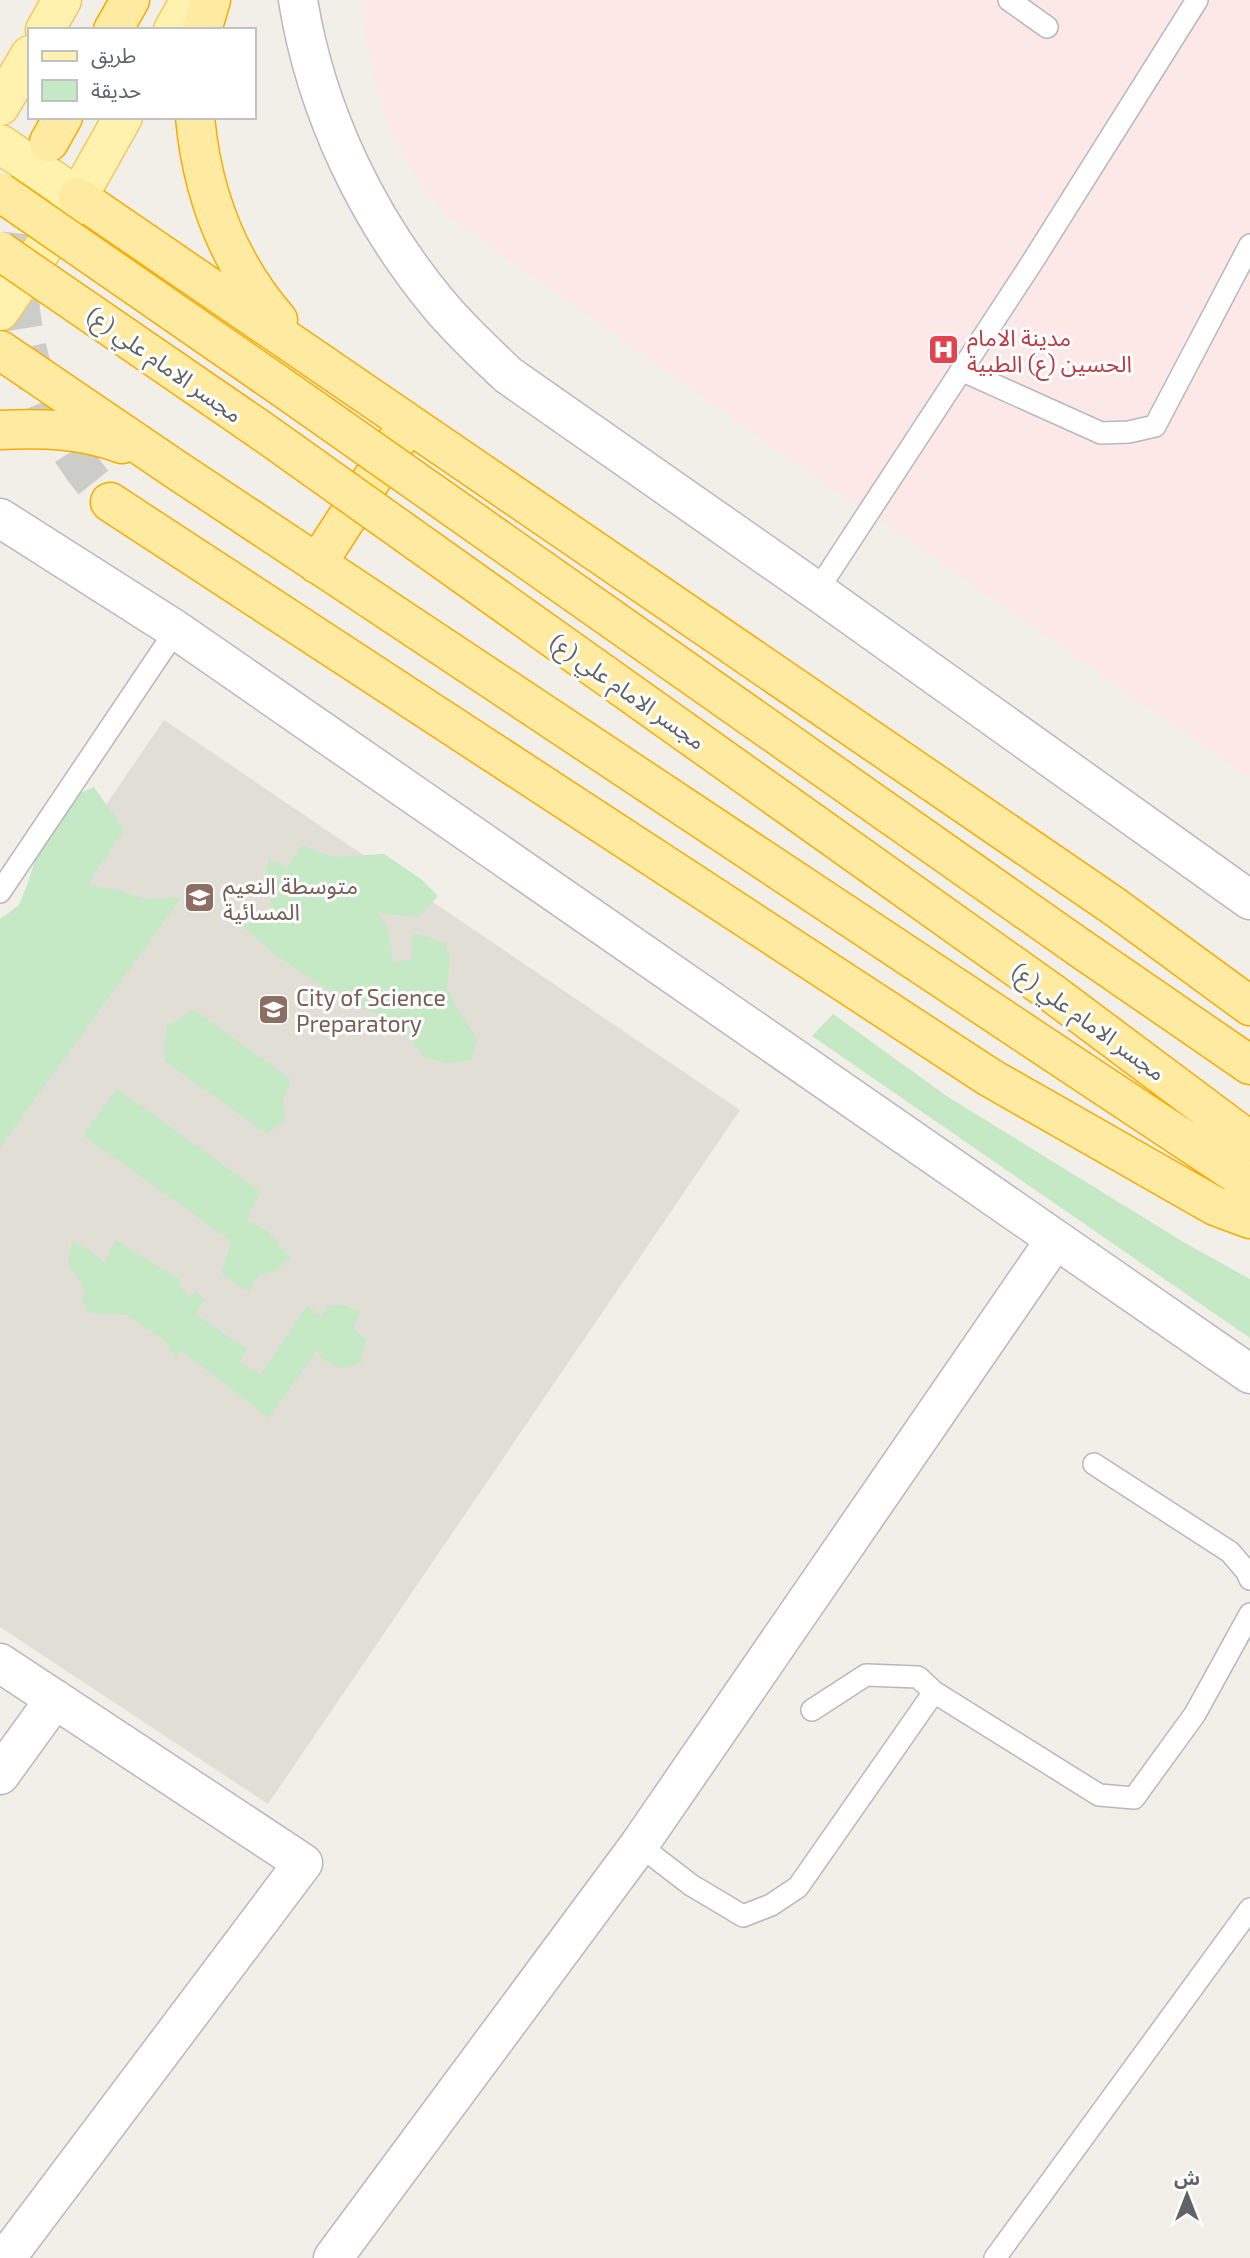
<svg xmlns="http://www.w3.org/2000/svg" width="1250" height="2258" font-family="'Exo 2','Noto Sans Arabic',sans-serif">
  <rect width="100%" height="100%" fill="#f1efe8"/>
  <path fill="#e1ded6" d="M164 720 740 1110 268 1804 0 1627V960Z"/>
  <path fill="#fce8e6" d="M363 0H1250V778L876 517 827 485 447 215 425 188 403 156 386 118 373 72 363 14Z"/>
  <path fill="#c5e8c5" d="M94 787 124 830 87 885 109 888 145 899 181 898 0 1147V919L19 905 27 885 34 864 30 830 46 808Z
    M302 845 333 857 384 854 421 879 438 896 418 917 378 913 388 930 393 961 411 960 413 933 446 943 450 961 447 987 458 1010 477 1039 471 1060 447 1063 426 1058 407 1035 376 1014 335 995 273 953 241 925 277 917 263 881 269 859 287 868Z
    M193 1009 289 1078 290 1087 283 1097 286 1120 267 1134 165 1061 164 1051 167 1024 175 1022Z
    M833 1014 948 1097 1185 1243 1250 1279V1338L812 1036Z
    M117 1089 261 1192 248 1214 247 1220 268 1231 290 1258 275 1271 259 1275 248 1292 222 1274 231 1241 83 1135Z
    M72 1240 89 1250 105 1263 115 1240 181 1280 178 1285 190 1298 195 1291 205 1299 195 1314 247 1349 239 1362 260 1375 307 1306 320 1316 328 1306 343 1305 361 1312 353 1328 366 1340 361 1362 340 1369 321 1358 317 1350 269 1418 181 1350 176 1358 164 1340 127 1315 89 1313 81 1298 86 1291 68 1263Z"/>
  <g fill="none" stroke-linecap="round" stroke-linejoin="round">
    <path stroke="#ccccc8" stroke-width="38" stroke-dasharray="38 19" stroke-linecap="butt" d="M33 178C0 297 27 412 110 502"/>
    <defs>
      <path id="service" d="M1009 0 1047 27
        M961 370 1101 433 1129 432 1155 426 1250 245
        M817 591 1031 264 1197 0
        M0 892 176 630
        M1094 1464 1230 1552 1247 1572 1250 1579
        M934 1692 1099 1795 1134 1798 1195 1714 1250 1614
        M639 1845 691 1885 743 1916 771 1905 798 1887 934 1692 918 1677 866 1675 812 1710
        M995 2258 1250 1909"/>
      <path id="minor" d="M0 1663 303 1863 6 2258
        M0 1775 55 1699
        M333 2258 639 1845 1055 1240"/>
      <path id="secondary" d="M298 0C316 112 368 220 440 306 461 331 485 353 508 375L817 591 1250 900
        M0 518 176 630 1250 1374"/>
      <path id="primary" d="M45 30 62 0
        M173 30 190 0
        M0 106 30 55
        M0 144 78 197
        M0 311 78 197 123 117"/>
      <path id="trunk" d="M113 30 130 0
        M202 30 211 0
        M195 117C202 194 228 262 278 320
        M49 142 63 117
        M78 197 1115 907 1250 1006
        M0 350 175 469 1250 1183
        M0 430C42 428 82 429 122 444
        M110 502 989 1077 1215 1206 1250 1219
        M317 564 403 431
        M1080 948 1250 1065
        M1052 993 1250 1141"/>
    </defs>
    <use href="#service" stroke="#b5b8bc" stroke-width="24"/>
    <use href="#minor" stroke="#b5b8bc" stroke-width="41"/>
    <use href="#secondary" stroke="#b6babf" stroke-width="41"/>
    <use href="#primary" stroke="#f2c960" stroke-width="41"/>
    <use href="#trunk" stroke="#f9ab00" stroke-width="41"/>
    <use href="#service" stroke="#fff" stroke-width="21"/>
    <use href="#minor" stroke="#fff" stroke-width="38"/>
    <use href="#secondary" stroke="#fff" stroke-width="38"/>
    <use href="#primary" stroke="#fff2af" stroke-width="38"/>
    <use href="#trunk" stroke="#feeaa1" stroke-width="38"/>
    <defs>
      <path id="trunk-bridge" d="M0 192 286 390 1080 948
        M0 251 259 429 1052 993"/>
    </defs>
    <use href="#trunk-bridge" stroke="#f9ab00" stroke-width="41" stroke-linecap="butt"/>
    <use href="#trunk-bridge" stroke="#feeaa1" stroke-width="38"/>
  </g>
  <defs>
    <symbol id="hospital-square" viewBox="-11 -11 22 22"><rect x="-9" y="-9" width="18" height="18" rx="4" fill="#e0444e" stroke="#fff"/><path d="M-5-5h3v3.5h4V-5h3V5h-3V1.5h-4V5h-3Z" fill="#fff"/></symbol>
    <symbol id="school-square" viewBox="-11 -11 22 22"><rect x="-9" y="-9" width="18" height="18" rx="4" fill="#8d6e63" stroke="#fff"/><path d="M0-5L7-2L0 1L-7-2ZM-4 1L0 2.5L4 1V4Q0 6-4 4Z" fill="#fff"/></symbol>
  </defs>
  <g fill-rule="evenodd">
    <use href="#hospital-square" x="926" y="332" width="35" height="35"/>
    <use href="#school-square" x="182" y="880" width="35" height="35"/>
    <use href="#school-square" x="256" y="992" width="35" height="35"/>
  </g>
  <g text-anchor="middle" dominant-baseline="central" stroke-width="6" stroke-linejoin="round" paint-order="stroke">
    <g font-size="23" fill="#be3a42" stroke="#fff" text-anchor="start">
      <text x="967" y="337">مدينة الامام<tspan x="967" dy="26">الحسين (ع) الطبية</tspan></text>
    </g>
    <g font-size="23" fill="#5f6368" stroke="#fff">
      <text transform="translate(165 364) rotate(35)">مجسر الامام علي (ع)</text>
      <text transform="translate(628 691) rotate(35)">مجسر الامام علي (ع)</text>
      <text transform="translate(1089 1021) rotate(36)">مجسر الامام علي (ع)</text>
    </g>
    <g font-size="23" fill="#785e54" stroke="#fff" text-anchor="start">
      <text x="223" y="885">متوسطة النعيم<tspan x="223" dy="26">المسائية</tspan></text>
      <text x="296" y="997">City of Science<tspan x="296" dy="26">Preparatory</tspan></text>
    </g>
  </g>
  <rect x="28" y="28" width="228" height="91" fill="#ffffff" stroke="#bfc1c3" stroke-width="2"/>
  <rect x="42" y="51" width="35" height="10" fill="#fff2af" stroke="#bfc1c3" stroke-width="2"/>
  <text x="91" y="63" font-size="21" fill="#5f6368">طريق</text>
  <rect x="42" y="80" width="35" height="21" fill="#c5e8c5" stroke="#bfc1c3" stroke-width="2"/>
  <text x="91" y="98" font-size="21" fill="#5f6368">حديقة</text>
  <g transform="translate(1187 2195)" stroke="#ffffff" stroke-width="5" paint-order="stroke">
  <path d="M0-5L12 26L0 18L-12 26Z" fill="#5f6368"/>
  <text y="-10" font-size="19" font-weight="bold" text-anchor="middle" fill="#5f6368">ش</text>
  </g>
</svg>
